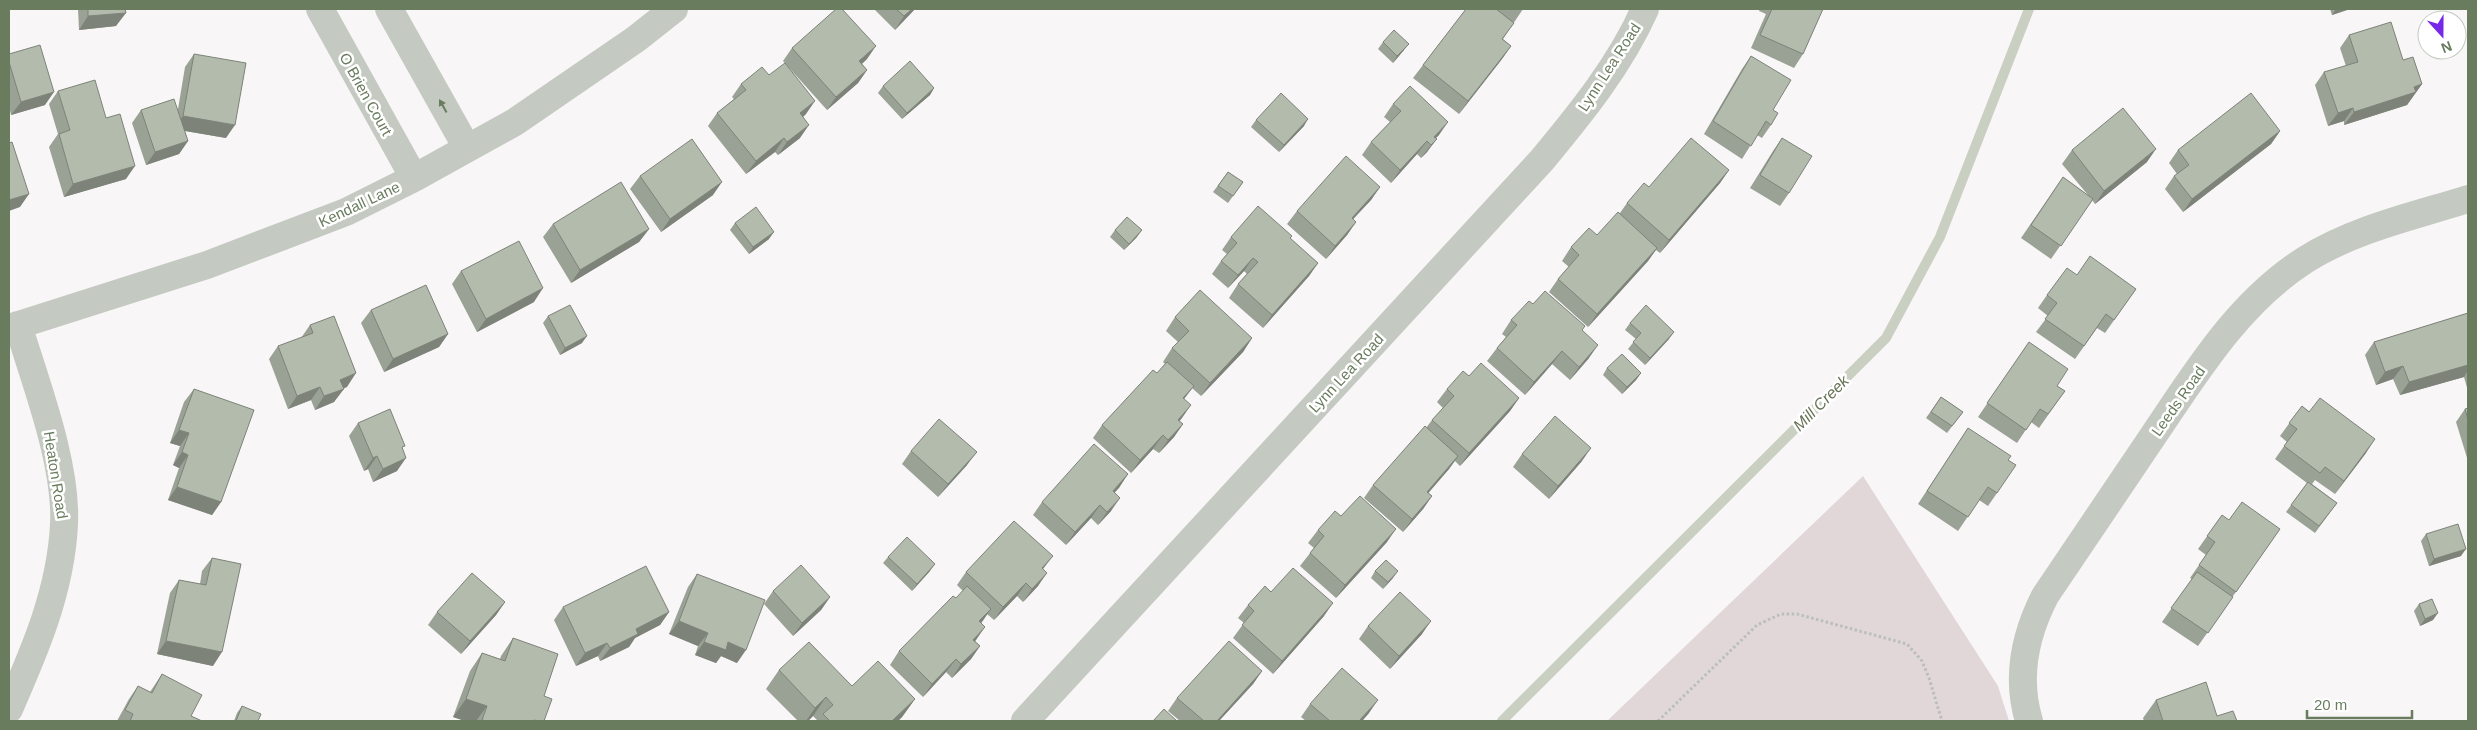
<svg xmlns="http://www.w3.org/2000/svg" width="2477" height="730" font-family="Helvetica,sans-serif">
  <rect width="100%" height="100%" fill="#f9f6f8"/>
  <path fill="#e1d7d9" d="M1863 476 1998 686 2009 721H1607Z"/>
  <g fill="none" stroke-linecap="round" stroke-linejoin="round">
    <path stroke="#c9cfc1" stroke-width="10" d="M1502 721 1886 338 1940 237 2029 9"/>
    <path stroke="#babfb7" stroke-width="3" stroke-dasharray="2.5 2.5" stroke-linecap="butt" d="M1658 721 1757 625 1781 614H1797L1907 644 1922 661 1929 678 1942 721"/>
    <path stroke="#c4cac1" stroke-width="28" d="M320 9 414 178
      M389 9 467 148
      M9 328 207 265 346 212 414 178 515 122 636 39 674 9
      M9 709C35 650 61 590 64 524 67 464 36 384 18 325
      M1025 721 1542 160C1581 113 1620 65 1645 9
      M2029 721C2016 678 2025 635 2045 596 2081 542 2117 489 2153 436 2197 371 2238 303 2305 260 2354 229 2414 216 2468 199"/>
  </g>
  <path fill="#9aa195" d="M78 9H125L116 26 79 30Z
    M874 9H915L895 30Z
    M1466 9H1523L1503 39 1511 46 1502 59 1459 114 1413 78 1423 65Z
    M1760 9H1823L1803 54 1794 68 1751 48 1766 14 1759 11Z
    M2330 9H2350L2332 15Z
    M2349 35 2403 60 2422 84 2407 105 2344 125V121L2328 126 2315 85 2324 72 2346 66 2340 48Z
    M1383 42 1404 50 1393 63 1378 49Z
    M792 48 867 59 862 64 867 70 858 83 827 110 783 61Z
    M9 54 45 105 11 115 9 106Z
    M194 54 226 138 185 131 188 141 179 154 146 165 132 123 141 110 178 109 185 67Z
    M1751 56 1773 110 1771 125 1762 138 1757 135 1742 159 1704 134 1742 69Z
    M769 75 806 114 803 117 800 138 778 155 775 152 746 174 708 126 717 113 734 99 732 97 741 84Z
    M883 86 934 88 930 95 902 119 878 93Z
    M58 91 106 118 126 179 64 197 49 147 58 134 49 104Z
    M1393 104 1439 135 1435 138 1427 152 1421 158 1417 154 1391 183 1362 155 1371 142 1390 122 1384 117Z
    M1256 120 1304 126 1279 152 1251 127Z
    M2280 131 2271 144 2183 212 2165 189 2174 176 2177 174 2169 163 2178 150Z
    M1782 138 1789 193 1780 206 1750 188 1773 151Z
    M2072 150 2147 162 2095 204 2092 200 2051 259 2021 238 2063 177 2088 195 2062 164Z
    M1729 170 1720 183 1660 253 1656 250 1648 261 1588 327 1549 292 1558 279 1569 267 1562 261 1571 247 1597 235 1620 213 1627 203 1649 187Z
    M1228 172 1243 182 1228 203 1213 192Z
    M640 176 713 195 661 232 630 189Z
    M1380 187 1371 200 1353 219 1356 222 1347 235 1326 259 1287 224 1297 211Z
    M735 223 769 239 749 254 730 230Z
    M553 224 649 229 639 242 571 283 543 237Z
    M1115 230 1137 237 1124 250 1110 237Z
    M1231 237 1290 239 1318 263 1309 276 1263 328 1229 298 1238 284 1247 274 1244 271 1228 288 1212 274 1221 261 1227 254 1222 250Z
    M461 271 534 302 477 332 452 284Z
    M2077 275 2136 289 2105 333 2097 328 2075 359 2036 332 2048 316 2038 308 2047 295Z
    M1533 304 1582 331 1589 358 1570 380 1552 364 1525 395 1487 361 1497 348 1506 337 1502 334 1511 320Z
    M371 310 448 334 439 347 384 372 361 323Z
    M2468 313V391L2464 377 2400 395 2393 379 2376 385 2365 355 2374 342Z
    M548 316 582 343 560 355 543 323Z
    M1175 317 1252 338 1243 352 1201 396 1192 388 1184 399 1182 418 1179 421 1183 424 1174 437 1159 453 1153 449 1131 473 1093 438 1102 425 1157 373 1165 364 1163 362 1172 348 1178 342 1166 331Z
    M1630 323 1669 339 1645 365 1628 349 1636 339 1625 330Z
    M310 325 347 387 343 388 334 402 315 410 311 400 288 409 269 359 278 346 301 338Z
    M2029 342 2057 386 2065 391 2039 428 2031 422 2017 443 1978 417Z
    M1607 368 1641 373 1636 380 1622 394 1603 375Z
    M1469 376 1519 398 1510 411 1460 466 1455 461 1449 469 1428 493 1432 496 1423 509 1403 532 1364 498 1373 485 1426 428 1432 420 1443 408 1437 402 1447 389Z
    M194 389 221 502 212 515 168 500 179 468 173 465 180 446 170 443 184 402Z
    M1941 397 1963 412 1947 433 1926 418Z
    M2302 406 2366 453 2335 494 2315 480 2312 484 2337 503 2315 533 2286 512 2307 483 2275 459 2287 442 2280 436Z
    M2468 408V461L2456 422 2465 409Z
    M358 423 402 449 397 471 373 482 368 469 364 471 349 436Z
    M1968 428 1997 493 1988 506 1979 500 1958 531 1918 504Z
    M911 451 967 465 938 497 902 464Z
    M1522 454 1582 461 1549 499 1513 467Z
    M1128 474 1115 492 1111 511 1098 525 1091 518 1066 545 1033 515 1042 502Z
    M2222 515 2229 520 2280 529 2198 646 2162 622 2192 579 2190 578 2206 555 2198 549Z
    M1318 530 1387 542 1336 598 1300 566 1314 548 1308 543Z
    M2426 534 2461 556 2429 566 2421 541Z
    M888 557 930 571 912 591 883 563Z
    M212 558 213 666 157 654 170 593 179 580 200 584 202 571Z
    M1043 569 1038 586 1023 602 1017 596 994 620 987 614 981 623 976 640 975 641 980 646 971 659 952 678 946 672 923 697 890 665 899 651 956 598 963 591 957 585 966 572Z
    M1375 571 1393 578 1383 589 1371 578Z
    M697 574 737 663 721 656 716 663 695 655 698 646 669 634 688 587Z
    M773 591 830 597 821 610 793 636 764 604Z
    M1271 592 1324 616 1273 674 1233 638 1244 623 1238 618 1248 605Z
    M505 602 496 615 461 654 428 625 437 612Z
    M2419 604 2433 620 2420 626 2414 611Z
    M563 607 669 612 660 625 635 638 629 647 600 661 598 656 576 666 554 620Z
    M1368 626 1422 634 1390 669 1359 639Z
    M513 638 544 696V721H465L453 717 470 671 482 653 500 659 501 656Z
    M779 670 852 686 915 699 902 717 898 721H818L813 716 808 721H798L766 689Z
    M1262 671 1253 684 1219 721H1180L1168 711 1177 698Z
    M162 674 191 716 202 721H117L129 699 138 686 150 692Z
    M2156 700 2217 716 2237 721H2144L2143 718Z
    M1310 704 1369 713 1362 721H1306L1301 717Z
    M242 706 258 721H234L237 713Z"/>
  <path fill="#7d8379" d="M912 9H915L895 30 904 16Z
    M2336 9H2350L2332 15Z
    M126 13 116 26 79 30 88 16Z
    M1409 44 1404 50 1393 63 1397 56Z
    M876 46 867 59 850 74 859 61Z
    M1511 46 1502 59 1459 114 1468 101Z
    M867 70 858 83 827 110 836 97Z
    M2422 84 2407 105 2344 125 2354 112 2414 87Z
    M934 88 930 95 902 119 907 113Z
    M54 92 45 105 11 115 21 102Z
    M815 101 806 114 791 127 800 113Z
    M2353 108 2344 121 2328 126 2338 113Z
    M183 116 235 125 226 138 174 129Z
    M1308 119 1304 126 1279 152 1284 145Z
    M1448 122 1439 135 1430 144 1434 137Z
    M809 125 800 138 778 155 787 142Z
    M2280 131 2271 144 2183 212 2192 199Z
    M784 138 775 152 746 174 756 161Z
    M1437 139 1427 152 1421 158 1431 145Z
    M188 141 179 154 146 165 155 152Z
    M1427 141 1417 154 1391 183 1400 170Z
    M2156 149 2147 162 2095 204 2104 191Z
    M135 166 126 179 64 197 73 184Z
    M1729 170 1720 183 1660 253 1669 240Z
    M722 182 713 195 661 232 670 219Z
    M1380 187 1371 200 1342 231 1352 218Z
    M29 194 20 207 9 211V200Z
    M1356 222 1347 235 1326 259 1335 246Z
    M649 229 639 242 571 283 580 270Z
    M1142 230 1137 237 1124 250 1129 244Z
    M774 232 769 239 749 254 753 247Z
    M1657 248 1648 261 1588 327 1597 314Z
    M1253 258 1244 271 1228 288 1238 275Z
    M1318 263 1309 276 1263 328 1272 315Z
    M543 288 534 302 477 332 486 319Z
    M1674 332 1669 339 1645 365 1650 358Z
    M448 334 439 347 384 372 393 359Z
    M587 336 582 343 560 355 565 348Z
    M1252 338 1243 352 1201 396 1210 383Z
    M1598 345 1589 358 1570 380 1579 367Z
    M1562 351 1552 364 1525 395 1534 382Z
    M2468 365V370L2464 377 2400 395 2409 382Z
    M2403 366 2393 379 2376 385 2385 372Z
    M356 373 347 387 331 393 340 380Z
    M1641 373 1636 380 1622 394 1627 387Z
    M1194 386 1184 399 1183 398Z
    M320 387 311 400 288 409 297 396Z
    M344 389 334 402 315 410 324 396Z
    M1519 398 1510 411 1460 466 1469 453Z
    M1191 405 1182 418 1169 433 1178 420Z
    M1183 424 1174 437 1159 453 1168 440Z
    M179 430 189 433 180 446 170 443Z
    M1163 435 1153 449 1131 473 1140 460Z
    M2375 439 2366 453 2335 494 2344 481Z
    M1591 448 1582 461 1549 499 1558 486Z
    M182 452 188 455 179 468 173 465Z
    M977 452 967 465 938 497 948 484Z
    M377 456 368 469 364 471 373 458Z
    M1458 456 1449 469 1418 505 1427 492Z
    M406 458 397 471 373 482 383 469Z
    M1128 474 1119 488 1104 504 1113 491Z
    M177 487 221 502 212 515 168 500Z
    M1432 496 1423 509 1403 532 1412 519Z
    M1120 498 1111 511 1098 525 1107 512Z
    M1100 505 1091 518 1066 545 1075 532Z
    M1396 529 1387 542 1336 598 1345 585Z
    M2466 549 2461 556 2429 566 2434 559Z
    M1053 556 1043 569 1042 568Z
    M935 564 930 571 912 591 917 584Z
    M1398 571 1393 578 1383 589 1388 582Z
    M1047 573 1038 586 1023 602 1032 589Z
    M1026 583 1017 596 994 620 1003 607Z
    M830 597 821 610 793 636 802 623Z
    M505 602 496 615 461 654 470 641Z
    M1333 603 1324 616 1273 674 1282 661Z
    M991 609 982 622 970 634 979 621Z
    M669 612 660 625 635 638 629 647 600 661 610 648 636 629Z
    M2438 613 2433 620 2420 626 2425 619Z
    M679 621 708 633 698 646 669 634Z
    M1431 621 1422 634 1390 669 1399 656Z
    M985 627 976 640 964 653 973 640Z
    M166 641 222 652 213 666 157 654Z
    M704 642H728L746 650 737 663 721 656 716 663 695 655Z
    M607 643 598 656 576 666 585 653Z
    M980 646 971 659 952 678 961 664Z
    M956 659 946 672 923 697 932 684Z
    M1262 671 1253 684 1219 721H1217Z
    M826 697 813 716 808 721H806L815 708Z
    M466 699 487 706 476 721H465L453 717Z
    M915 699 902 717 898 721H892Z
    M1378 700 1369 713 1362 721H1359Z"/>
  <path fill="#b3bbad" stroke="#7d8379" d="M88 9H125L126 13 88 16Z
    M836 9H842L876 46 859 61 867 70 836 97 792 48Z
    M896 9H912L904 16Z
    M1466 9H1496L1514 23 1502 39 1511 46 1468 101 1423 65Z
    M1772 9H1823L1803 54 1760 35Z
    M2391 22 2403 60 2413 57 2422 84 2414 87 2416 92 2354 112 2353 108 2338 113 2324 72 2358 62 2349 35Z
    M1394 30 1409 44 1397 56 1383 42Z
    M40 45 54 92 21 102 9 62V54Z
    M194 54 246 63 235 125 183 116Z
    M1751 56 1791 80 1773 110 1778 113 1771 125 1766 121 1751 146 1713 121Z
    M910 61 934 88 907 113 883 86Z
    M785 63 815 101 800 113 809 125 787 142 784 138 756 161 717 113 746 90 741 84 762 67 769 75Z
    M95 80 106 118 120 114 135 166 73 184 59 134 70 130 58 91Z
    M1410 86 1448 122 1434 137 1437 139 1431 145 1427 141 1400 170 1371 142 1401 111 1393 104Z
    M1281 93 1308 119 1284 145 1256 120Z
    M2251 93 2280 131 2192 199 2174 176 2189 165 2178 150Z
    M174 99 188 141 155 152 141 110Z
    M2123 108 2156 149 2104 191 2072 150Z
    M1691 138 1729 170 1669 240 1627 203 1644 183 1649 187Z
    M1782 138 1812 156 1789 193 1760 175Z
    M692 139 722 182 670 219 640 176Z
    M12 142 29 194 9 200V143Z
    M1346 156 1380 187 1352 218 1356 222 1335 246 1297 211Z
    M1228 172 1243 182 1233 196 1218 186Z
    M2063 177 2093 199 2061 246 2031 225Z
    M621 182 649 229 580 270 553 224Z
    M1258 206 1292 236 1290 238 1318 263 1272 315 1238 284 1258 262 1253 258 1238 275 1221 261 1237 243 1231 237Z
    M756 207 774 232 753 247 735 223Z
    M1618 212 1657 248 1597 314 1558 279 1579 255 1571 247 1589 228 1597 235Z
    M1127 217 1142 230 1129 244 1115 230Z
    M519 241 543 288 486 319 461 271Z
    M2090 256 2136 289 2114 320 2106 314 2084 346 2045 319 2057 303 2047 295 2067 268 2077 275Z
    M426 285 448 334 393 359 371 310Z
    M1200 290 1252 338 1210 383 1172 348 1189 331 1175 317Z
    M1545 291 1585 326 1582 330 1598 345 1579 367 1562 351 1534 382 1497 348 1517 325 1511 320 1529 301 1533 304Z
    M570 305 587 336 565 348 548 316Z
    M1646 305 1674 332 1650 358 1633 342 1641 333 1630 323Z
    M2468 313V365L2409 382 2403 366 2385 372 2374 342Z
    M334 316 356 373 340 380 344 389 324 396 320 387 297 396 278 346 313 333 310 325Z
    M2029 342 2068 369 2057 386 2065 391 2048 414 2040 409 2026 430 1987 403Z
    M1622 354 1641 373 1627 387 1607 368Z
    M1167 362 1194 386 1183 398 1191 405 1178 420 1183 424 1168 440 1163 435 1140 460 1102 425 1153 370 1157 373Z
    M1481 363 1519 398 1469 453 1432 420 1454 396 1447 389 1463 371 1469 376Z
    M194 389 254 410 221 502 177 487 188 455 182 452 189 433 179 430Z
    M1941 397 1963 412 1952 426 1931 412Z
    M2320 398 2375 439 2344 481 2325 467 2320 473 2284 446 2297 429 2289 423 2302 406 2309 412Z
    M2468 408V420L2465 409Z
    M390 409 405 446 402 447 406 458 383 469 377 456 373 458 358 423Z
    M1555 416 1591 448 1558 486 1522 454Z
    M939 419 977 452 948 484 911 451Z
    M1425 426 1458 456 1427 492 1432 496 1412 519 1373 485Z
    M1968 428 2011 456 2008 460 2016 465 1997 493 1988 487 1968 517 1927 491Z
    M1094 444 1128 474 1113 491 1120 498 1107 512 1100 505 1075 532 1042 502Z
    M2308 482 2337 503 2319 526 2291 505Z
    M1360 496 1396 529 1345 585 1310 553 1324 536 1318 530 1335 511 1341 516Z
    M2242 502 2280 529 2236 592 2199 565 2215 542 2207 536 2222 515 2229 520Z
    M1014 521 1053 556 1042 568 1047 573 1032 589 1026 583 1003 607 966 572Z
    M2458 524 2466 549 2434 559 2426 534Z
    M907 537 935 564 917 584 888 557Z
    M212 558 241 564 222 652 166 641 179 580 206 585Z
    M1386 560 1398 571 1388 582 1375 571Z
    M801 565 830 597 802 623 773 591Z
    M646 566 669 612 636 629 638 634 610 648 607 643 585 653 563 607Z
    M1293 568 1333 603 1282 661 1242 625 1254 611 1248 605 1265 586 1271 592Z
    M2197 572 2233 597 2208 633 2171 608Z
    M472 573 505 602 470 641 437 612Z
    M697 574 765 600 746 650 728 642 726 650 704 642 708 633 679 621Z
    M967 586 991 609 979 621 985 627 973 640 980 646 961 664 956 659 932 684 899 651 953 596 956 598Z
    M1400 592 1431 621 1399 656 1368 626Z
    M2432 599 2438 613 2425 619 2419 604Z
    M513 638 558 654 544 696 552 699 544 721H538L534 720V721H487L482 720 487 706 466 699 482 653 505 661Z
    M1229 641 1262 671 1217 721H1204L1177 698Z
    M809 642 852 686 878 661 915 699 892 721H830L823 714 833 705 826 697 815 708 779 670Z
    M1342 668 1378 700 1359 721H1330L1310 704Z
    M162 674 202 695 191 716 202 721H130L133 714 125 710 138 686 152 693Z
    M2206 682 2217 716 2233 711 2237 721H2163L2156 700Z
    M242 706 261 714 258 721H236Z
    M1164 709 1177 721H1153Z"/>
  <defs><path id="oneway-solid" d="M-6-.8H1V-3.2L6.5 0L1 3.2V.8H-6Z" transform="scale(1.25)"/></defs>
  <use fill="#697c5e" href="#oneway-solid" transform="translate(443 106) rotate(-119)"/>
  <g text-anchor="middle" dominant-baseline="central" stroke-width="5" stroke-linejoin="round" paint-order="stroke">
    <g font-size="15" fill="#697c5e" stroke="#fff">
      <text transform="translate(1609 67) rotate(-57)">Lynn Lea Road</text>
      <text transform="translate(366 94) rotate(61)">O Brien Court</text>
      <text transform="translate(359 204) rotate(-25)">Kendall Lane</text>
      <text transform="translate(1346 373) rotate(-47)">Lynn Lea Road</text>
      <text transform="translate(2178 401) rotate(-55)">Leeds Road</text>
      <text transform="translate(56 475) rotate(81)">Heaton Road</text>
    </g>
    <g font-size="16" font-style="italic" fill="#687458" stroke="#fff">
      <text transform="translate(1821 403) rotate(-45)">Mill Creek</text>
    </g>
  </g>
  <rect width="2477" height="730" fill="none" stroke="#697c5e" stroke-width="20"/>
  <g transform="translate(2442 35) rotate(159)"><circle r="24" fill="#ffffff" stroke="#c3cbbf"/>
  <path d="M0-4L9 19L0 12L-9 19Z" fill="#7727e8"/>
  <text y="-8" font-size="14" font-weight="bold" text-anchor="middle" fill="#697c5e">N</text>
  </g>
  <path d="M2307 710v8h105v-8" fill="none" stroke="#697c5e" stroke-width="2.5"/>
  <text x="2314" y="710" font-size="15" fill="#697c5e" stroke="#ffffff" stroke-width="4" paint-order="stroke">20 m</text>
</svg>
